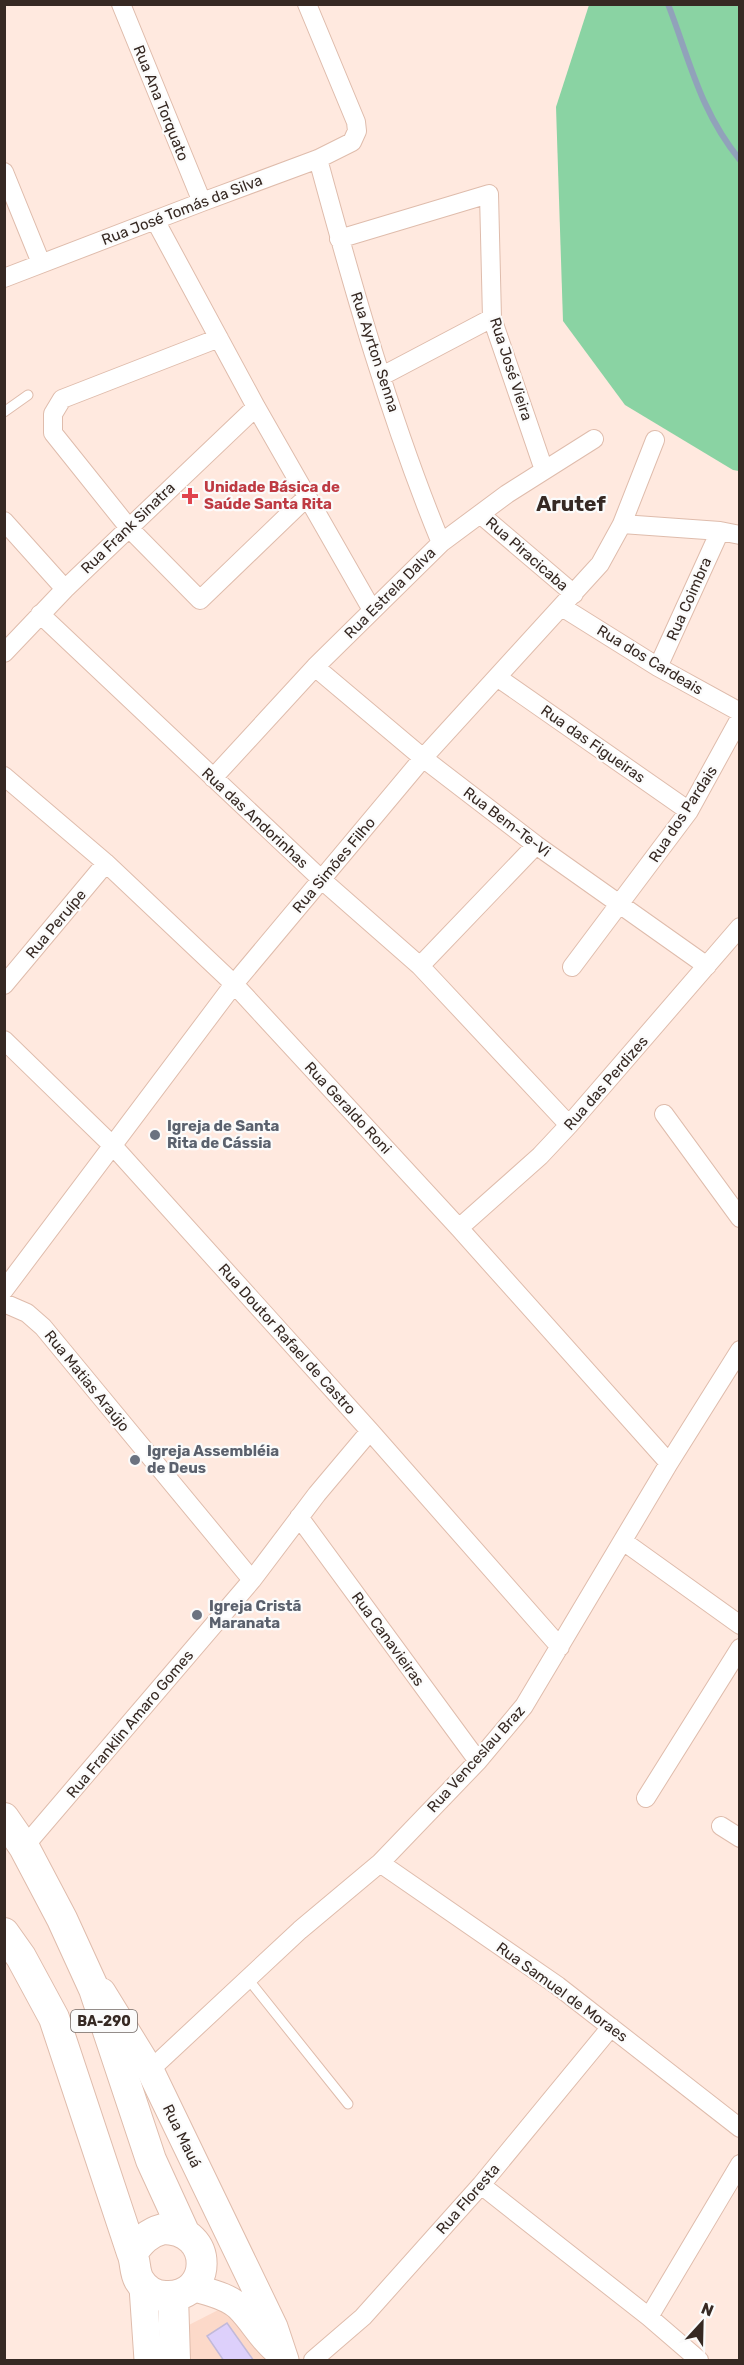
<svg xmlns="http://www.w3.org/2000/svg" width="744" height="2365" font-family="Rubik,sans-serif">
  <rect width="100%" height="100%" fill="#ffe9df"/>
  <path fill="#fcd9c9" d="M228 2305 266 2360H185L181 2329Z"/>
  <path fill="#8ad3a3" d="M589 5H739V471L733 470 625 405 563 321 556 107Z"/>
  <g fill="none" stroke-linecap="round" stroke-linejoin="round">
    <path stroke="#91a2ba" stroke-width="6" d="M668 4C690 61 700 111 740 160"/>
  </g>
  <path fill="#ddd0fb" stroke="#c2b9d9" stroke-width="1.5" d="M227 2323 254 2361H224L207 2336Z"/>
  <g fill="none" stroke-linecap="round" stroke-linejoin="round">
    <defs>
      <path id="lane" d="M4 412 28 395
        M248 1979 348 2104"/>
      <path id="street" d="M121 4 202 202
        M318 159C353 288 390 419 441 543
        M4 172 41 263
        M155 220 256 407 372 610
        M339 239 489 194 492 318 544 470
        M4 278 202 202 318 159 352 142 357 131 356 122 307 4
        M219 338 62 399 53 414V433L129 528 200 600 307 497
        M382 376 492 318
        M480 514 574 594
        M4 521 65 589
        M622 524 720 531 740 535
        M562 607 658 667 740 712
        M40 614 322 880 420 966 569 1125
        M4 653 65 589 256 407
        M315 667 423 758 536 845 707 966
        M658 667 720 531
        M497 677 689 811
        M4 776 106 863 234 984 459 1228 669 1463
        M213 778 315 667 441 543 507 494 594 439
        M420 966 536 845
        M572 967 689 811 740 718
        M4 985 106 863
        M4 1040 114 1147 370 1431 560 1647
        M664 1114 740 1218
        M459 1228 540 1156 569 1125 740 927
        M4 1290 234 984 423 758 600 564 622 524 655 440
        M4 1303 27 1313 43 1327 252 1580
        M299 1517 478 1761
        M623 1541 740 1625
        M646 1798 740 1648
        M721 1826 740 1838
        M24 1847 252 1580 317 1494 370 1431
        M380 1863 558 1986 740 2128
        M150 2070 300 1930 380 1863 478 1761 524 1706 669 1463 740 1350
        M481 2185 649 2317 699 2360
        M649 2317 740 2164
        M313 2360 363 2317 481 2185 611 2027"/>
      <path id="secondary" d="M102 1992 150 2070 274 2327 285 2360
        M143 2287 148 2360
        M192 2287C207 2292 229 2296 240 2308 253 2321 261 2337 275 2349"/>
      <path id="primary" d="M4 1818 24 1847 62 1919 94 1989 151 2160 184 2232
        M4 1933 21 1957 54 2018 132 2253
        M163 2229C215 2229 213 2298 166 2296 155 2296 145 2290 139 2280 134 2271 136 2262 132 2253 141 2241 148 2233 163 2229Z
        M173 2296 175 2360"/>
    </defs>
    <use href="#lane" stroke="#dfbcac" stroke-width="11"/>
    <use href="#street" stroke="#dfbcac" stroke-width="20"/>
    <use href="#secondary" stroke="#dfbcac" stroke-width="29"/>
    <use href="#primary" stroke="#dfbcac" stroke-width="32"/>
    <use href="#lane" stroke="#fff" stroke-width="9"/>
    <use href="#street" stroke="#fff" stroke-width="18"/>
    <use href="#secondary" stroke="#fff" stroke-width="27"/>
    <use href="#primary" stroke="#fff" stroke-width="30"/>
  </g>
  <path fill="#e0444e" stroke="#fbfbfb" stroke-width="2" d="M187 487h6v6h6v6h-6v6h-6v-6h-6v-6h6z"/>
  <g fill="#6b7280" stroke="#fbfbfb" stroke-width="2">
    <circle cx="155" cy="1135" r="6"/>
    <circle cx="135" cy="1460" r="6"/>
    <circle cx="197" cy="1615" r="6"/>
  </g>
  <g text-anchor="middle" dominant-baseline="central" stroke-width="4.5" stroke-linejoin="round" paint-order="stroke">
    <rect fill="#fbfbfb" stroke="#716864" stroke-width="1.5" x="71" y="2010" width="66" height="22" rx="4.5"/>
    <g font-size="14" font-weight="bold" fill="#362923">
      <text x="104" y="2021">BA-290</text>
    </g>
    <g font-size="15" fill="#362923" stroke="#fbfbfb">
      <text transform="translate(161 103) rotate(68)">Rua Ana Torquato</text>
      <text transform="translate(182 210) rotate(-21)">Rua José Tomás da Silva</text>
      <text transform="translate(375 352) rotate(72)">Rua Ayrton Senna</text>
      <text transform="translate(511 369) rotate(72)">Rua José Vieira</text>
      <text transform="translate(128 528) rotate(-44)">Rua Frank Sinatra</text>
      <text transform="translate(527 554) rotate(41)">Rua Piracicaba</text>
      <text transform="translate(390 593) rotate(-45)">Rua Estrela Dalva</text>
      <text transform="translate(689 599) rotate(-66)">Rua Coimbra</text>
      <text transform="translate(650 660) rotate(31)">Rua dos Cardeais</text>
      <text transform="translate(593 744) rotate(35)">Rua das Figueiras</text>
      <text transform="translate(683 814) rotate(-57)">Rua dos Pardais</text>
      <text transform="translate(255 818) rotate(43)">Rua das Andorinhas</text>
      <text transform="translate(507 822) rotate(37)">Rua Bem-Te-Vi</text>
      <text transform="translate(334 865) rotate(-50)">Rua Simões Filho</text>
      <text transform="translate(56 924) rotate(-50)">Rua Peruípe</text>
      <text transform="translate(606 1083) rotate(-49)">Rua das Perdizes</text>
      <text transform="translate(348 1108) rotate(47)">Rua Geraldo Roni</text>
      <text transform="translate(287 1339) rotate(48)">Rua Doutor Rafael de Castro</text>
      <text transform="translate(87 1381) rotate(51)">Rua Matias Araújo</text>
      <text transform="translate(388 1639) rotate(54)">Rua Canavieiras</text>
      <text transform="translate(130 1724) rotate(-50)">Rua Franklin Amaro Gomes</text>
      <text transform="translate(476 1759) rotate(-48)">Rua Venceslau Braz</text>
      <text transform="translate(562 1992) rotate(36)">Rua Samuel de Moraes</text>
      <text transform="translate(182 2136) rotate(64)">Rua Mauá</text>
      <text transform="translate(468 2199) rotate(-49)">Rua Floresta</text>
    </g>
    <g font-size="15" font-weight="bold" fill="#be3a42" stroke="#fbfbfb" text-anchor="start">
      <text x="204" y="487">Unidade Básica de<tspan x="204" dy="17">Saúde Santa Rita</tspan></text>
    </g>
    <g font-size="15" font-weight="bold" fill="#5b616d" stroke="#fbfbfb" text-anchor="start">
      <text x="167" y="1126">Igreja de Santa<tspan x="167" dy="17">Rita de Cássia</tspan></text>
      <text x="147" y="1451">Igreja Assembléia<tspan x="147" dy="17">de Deus</tspan></text>
      <text x="209" y="1606">Igreja Cristã<tspan x="209" dy="17">Maranata</tspan></text>
    </g>
    <g font-size="21" font-weight="bold" fill="#362923" stroke="#fbfbfb">
      <text x="571" y="503">Arutef</text>
    </g>
  </g>
  <rect width="744" height="2365" fill="none" stroke="#362923" stroke-width="12"/>
  <g transform="translate(702 2323) rotate(22)" stroke="#fbfbfb" stroke-width="4.5" paint-order="stroke">
  <path d="M0-4.5L10 22L0 15L-10 22Z" fill="#362923"/>
  <text y="-9" font-size="16" font-weight="bold" text-anchor="middle" fill="#362923">N</text>
  </g>
</svg>
